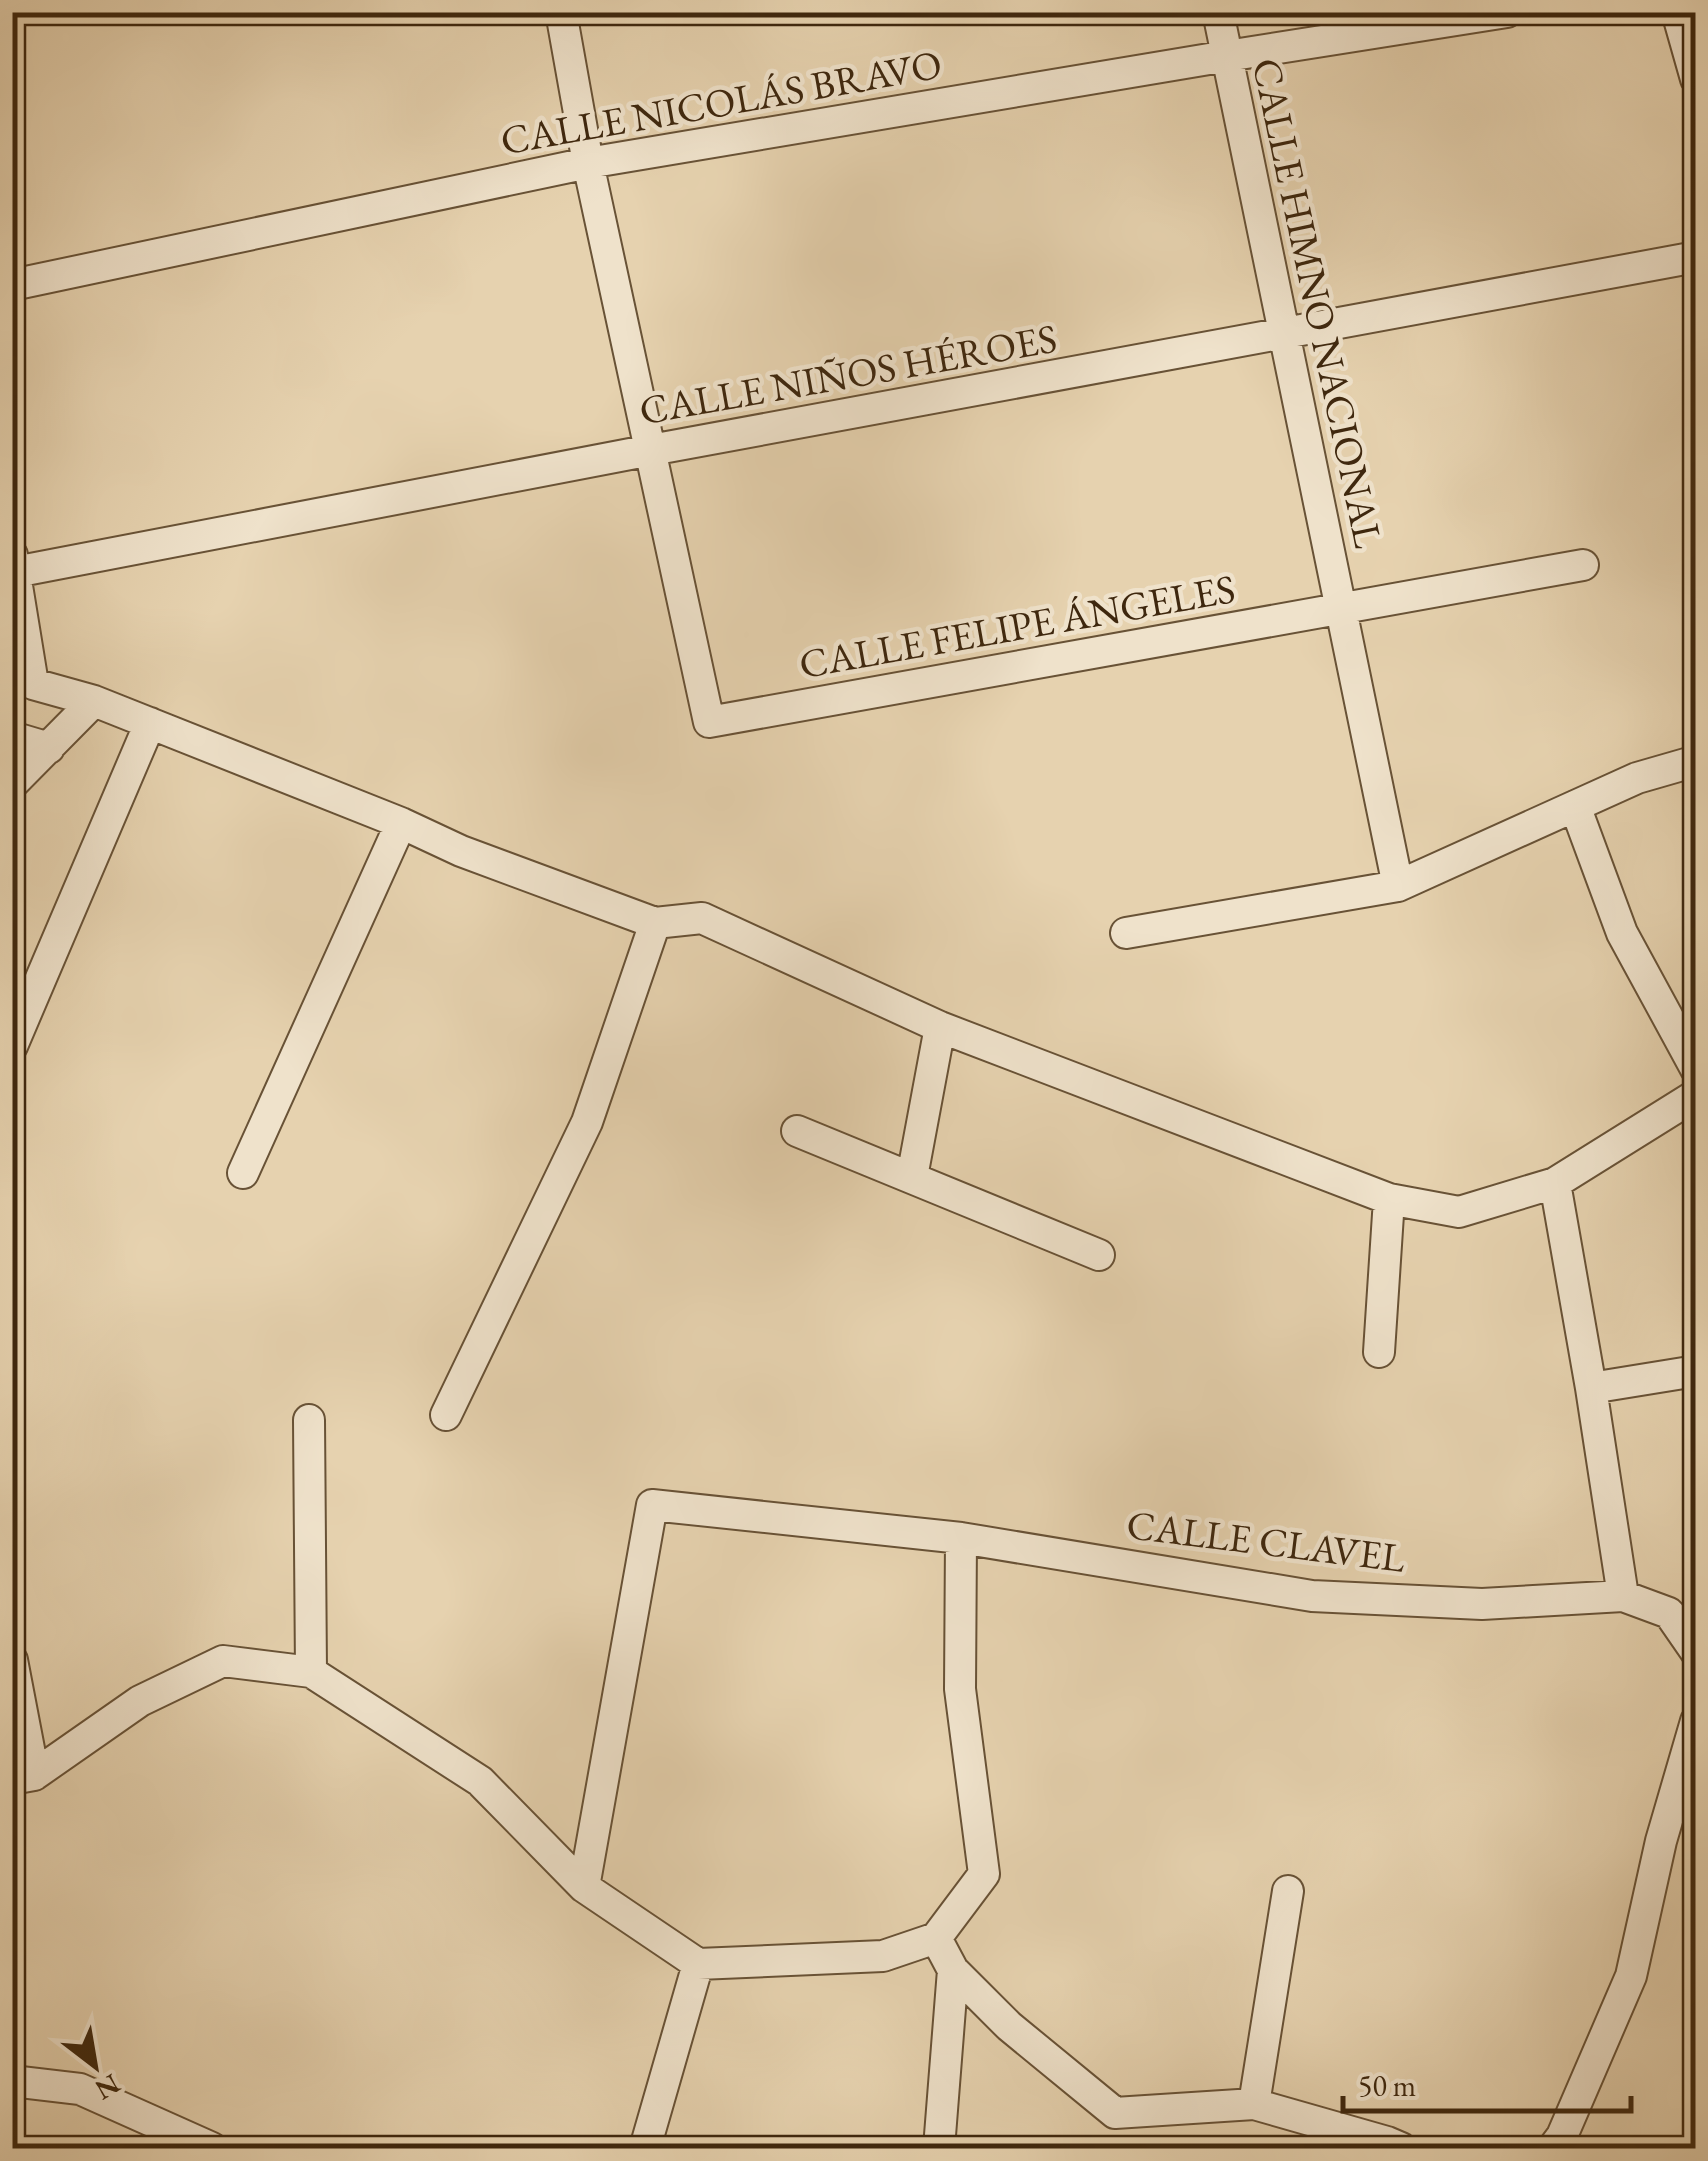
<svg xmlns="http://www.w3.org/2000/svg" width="1708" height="2161" font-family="'EB Garamond',serif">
  <rect width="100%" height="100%" fill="#e6d2af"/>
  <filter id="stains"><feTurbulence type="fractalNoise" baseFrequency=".002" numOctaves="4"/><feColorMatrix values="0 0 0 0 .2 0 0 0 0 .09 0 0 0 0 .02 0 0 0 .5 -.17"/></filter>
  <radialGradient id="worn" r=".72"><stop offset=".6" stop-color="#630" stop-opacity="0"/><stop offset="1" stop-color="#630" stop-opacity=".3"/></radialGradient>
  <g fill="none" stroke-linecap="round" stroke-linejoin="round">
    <defs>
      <path id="minor" d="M561 12 588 163 709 722 1583 565
        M1218 12 1398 886
        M1677 12 1696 79
        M12 285 588 163 1227 56 1507 12
        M12 555 33 684 94 701 401 823 461 851 655 923 702 918 940 1027 1389 1199 1459 1212 1555 1183 1696 1095
        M15 572 651 450 1696 257
        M12 737 49 748
        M12 784 94 701
        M1575 806 1622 933 1696 1069
        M1126 933 1398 886 1637 778 1696 761
        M12 1046 150 723
        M797 1131 1099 1255
        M243 1173 401 823
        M912 1177 940 1027
        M1555 1183 1591 1388 1623 1596
        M1379 1352 1389 1199
        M1591 1388 1696 1371
        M446 1415 587 1122 655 923
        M309 1420 311 1672
        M12 1660 34 1775
        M12 1779 34 1775 140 1701 223 1661 311 1672 480 1781 584 1887 698 1964 883 1956 936 1938
        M584 1887 652 1505 961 1538 1312 1596 1482 1604 1623 1596 1669 1613 1696 1652
        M936 1938 953 1970 1009 2026 1115 2113 1254 2104 1387 2142 1401 2148
        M936 1938 984 1874 960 1689 961 1538
        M12 2081 80 2089 212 2148
        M1254 2104 1288 1891
        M645 2148 698 1964
        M939 2148 953 1970
        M1553 2148 1562 2136 1631 1976 1661 1841 1696 1721"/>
    </defs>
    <use href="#minor" stroke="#685236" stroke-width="34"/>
    <use href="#minor" stroke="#efe2cb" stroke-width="30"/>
  </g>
  <g text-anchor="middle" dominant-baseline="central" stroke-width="9" stroke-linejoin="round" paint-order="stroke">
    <g font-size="40" fill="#3e270e" stroke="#efe2cb">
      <text transform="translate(721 102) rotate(-10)">CALLE NICOLÁS BRAVO</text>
      <text transform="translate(1318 303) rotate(78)">CALLE HIMNO NACIONAL</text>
      <text transform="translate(848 374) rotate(-10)">CALLE NIÑOS HÉROES</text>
      <text transform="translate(1017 626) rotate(-10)">CALLE FELIPE ÁNGELES</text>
      <text transform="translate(1266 1541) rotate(7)">CALLE CLAVEL</text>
    </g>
  </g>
  <rect width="1708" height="2161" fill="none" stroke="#e6d2af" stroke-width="50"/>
  <rect x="15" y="15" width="1678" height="2131" fill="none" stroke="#3e270e" stroke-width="5"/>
  <rect x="25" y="25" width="1658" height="2111" fill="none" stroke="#3e270e" stroke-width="2.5"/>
  <g transform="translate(95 2066) rotate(149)" stroke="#efe2cb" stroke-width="8" paint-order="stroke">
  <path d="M0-8L18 38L0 25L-18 38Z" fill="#3e270e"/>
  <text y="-15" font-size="28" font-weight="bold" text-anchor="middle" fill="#3e270e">N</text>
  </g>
  <path d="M1343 2096v15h288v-15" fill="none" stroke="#3e270e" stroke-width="5"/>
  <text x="1358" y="2096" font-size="30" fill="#3e270e" stroke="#efe2cb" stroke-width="8" paint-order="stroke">50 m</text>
  <rect width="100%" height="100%" filter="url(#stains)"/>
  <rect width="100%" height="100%" fill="url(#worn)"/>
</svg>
